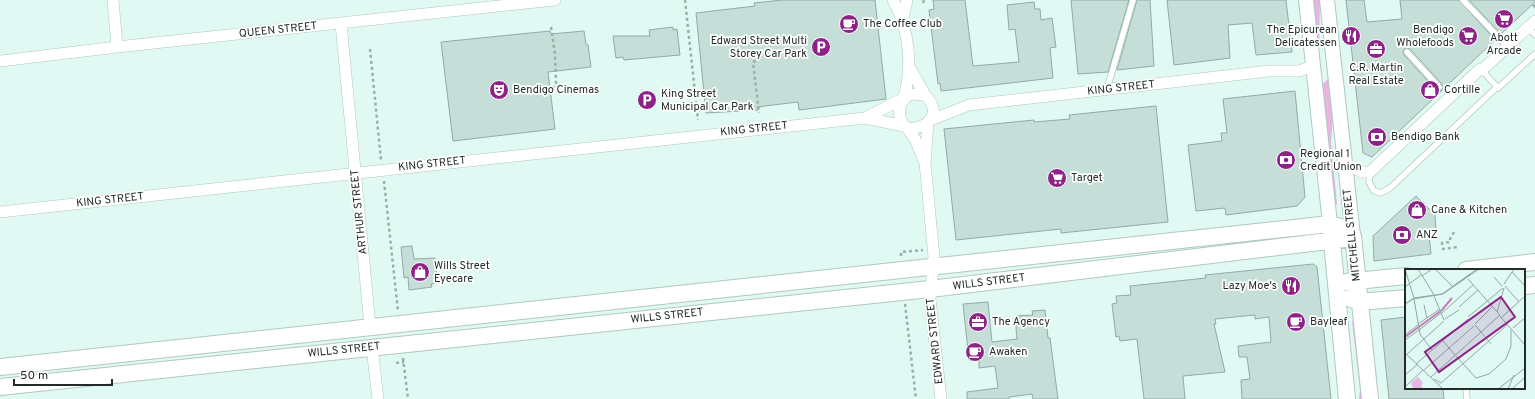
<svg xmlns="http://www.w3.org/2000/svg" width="1535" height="399" font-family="Overpass,sans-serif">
  <rect width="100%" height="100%" fill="#e0f9f3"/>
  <path fill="#e8b4e1" d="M1312 0H1320L1319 51H1318Z
    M1328 79 1333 118 1331 142 1337 204 1335 207 1334 206 1322 85Z
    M1354 320 1364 399H1359L1360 389 1352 321Z"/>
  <path fill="#c6ded8" stroke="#92aaa4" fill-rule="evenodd" d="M782 0H875L886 99 799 110 798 102 757 107 758 110 706 113 696 13 755 6 754 3Z
    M933 0H965L973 66 1019 62 1015 29 1009 30 1007 5 1034 2 1035 9H1040L1041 20 1052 18 1056 47 1050 48 1053 78 941 91 940 83 938 84 929 10 934 9Z
    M1071 0H1129L1108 72 1078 74Z
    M1137 0H1150L1154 66 1117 70Z
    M1167 0H1286L1292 52 1256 55 1252 23 1228 25 1230 58 1174 65Z
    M1346 0H1364L1367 22 1402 19 1400 0H1459L1495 40 1372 157 1363 153ZM1406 48 1410 49 1442 84V90H1436L1404 55 1403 51Z
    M1469 0H1535V2L1501 34Z
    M673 27V30L677 29 680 55 624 60 623 57 616 58 613 36H650L649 30Z
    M550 31 551 34 584 31 586 44 588 45 591 67 548 72 555 129 453 141 441 42Z
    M1295 91 1305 197 1297 206 1226 215 1225 208 1196 211 1188 145 1222 141 1221 133H1227L1223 99Z
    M1156 106 1168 222 1061 233V229L956 240 944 129 1034 120V122L1070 119 1069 115Z
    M1416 196 1435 215 1436 232 1429 234 1431 254 1374 261 1373 236Z
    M412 246 414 259 435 258 438 283 431 284 432 287 409 290 408 277 404 278 401 247Z
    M1313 264 1317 267 1331 399H1242L1241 380 1250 379 1247 357H1239L1238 346 1271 342 1269 317 1255 319V315L1215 319 1216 324H1214L1225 372 1183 376 1185 399H1144L1137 339 1120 341 1119 336 1116 337 1112 304 1117 303 1116 296 1131 295 1130 286 1206 278 1205 275Z
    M988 302 992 342 1017 339 1015 316 1033 315 1032 311 1045 310 1048 338H1050L1058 399H1033L1032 394 1009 397V399H967V392L998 388 995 366 979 368V360H969L963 304Z
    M1406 317V388H1443L1444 399H1389L1381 320Z"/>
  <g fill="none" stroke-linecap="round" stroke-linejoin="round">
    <defs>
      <path id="service" d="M1463 0 1508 47
        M1528 27 1535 35
        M1407 52 1439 87
        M1497 87 1498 88 1535 54
        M1107 89 1133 0
        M1370 172 1369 182 1374 191 1381 193 1390 188 1497 87 1482 70
        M1466 388 1467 399"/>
      <path id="minor" d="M113 0 117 47
        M893 0C909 28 913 66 904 97
        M903 18 907 0
        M341 24 370 326
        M0 61 117 47 555 0
        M910 68 925 95
        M911 94 925 95C943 112 929 130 907 128 895 118 898 100 911 94Z
        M865 118 902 99
        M931 120 969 105 1269 71H1299L1313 66
        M928 123 925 163 934 257 930 299 941 399
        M907 128 915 139 924 161
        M1344 163 1362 172H1370L1480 69 1482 70 1535 21
        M0 212 865 118 904 126
        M372 347 378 399"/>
      <path id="tertiary" d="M1306 0 1330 224
        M1327 0 1353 236"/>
      <path id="secondary" d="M1331 231 1347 399
        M1466 270 1535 262
        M1346 282 1406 276
        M1524 286 1535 285
        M1349 298 1359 302 1406 298
        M0 367 1330 224 1344 228 1353 236 1370 399
        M0 387 930 289 1353 238"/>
    </defs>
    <use href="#service" stroke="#b0c8c2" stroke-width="7"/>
    <use href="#minor" stroke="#b0c8c2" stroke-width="12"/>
    <use href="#tertiary" stroke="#b0c8c2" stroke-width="16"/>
    <use href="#secondary" stroke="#b0c8c2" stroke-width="18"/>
    <path stroke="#9baea9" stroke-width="2.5" stroke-dasharray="3 3" stroke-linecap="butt" d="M685 0 698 120
      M923 3 924 0
      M1533 5 1535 7
      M551 27 555 54 556 84 553 88
      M370 49 381 160
      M756 61 753 62 759 113
      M384 181 398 311
      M1454 232 1450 239V242L1442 243 1443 249 1458 247
      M901 256V252L923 250
      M905 304 916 399
      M403 358 408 399
      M396 363 404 362"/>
    <use href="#service" stroke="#fff" stroke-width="5.5"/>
    <use href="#minor" stroke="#fff" stroke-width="11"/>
    <use href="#tertiary" stroke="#fff" stroke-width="14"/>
    <use href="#secondary" stroke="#fff" stroke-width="16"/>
  </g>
  <defs>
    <symbol id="supermarket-disc" viewBox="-11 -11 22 22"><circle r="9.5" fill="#8e2387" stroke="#fff"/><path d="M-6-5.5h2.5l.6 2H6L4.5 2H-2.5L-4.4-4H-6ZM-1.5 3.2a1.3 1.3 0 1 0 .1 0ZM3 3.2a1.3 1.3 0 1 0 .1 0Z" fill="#fff"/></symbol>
    <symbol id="cafe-disc" viewBox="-11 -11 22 22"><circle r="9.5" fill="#8e2387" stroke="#fff"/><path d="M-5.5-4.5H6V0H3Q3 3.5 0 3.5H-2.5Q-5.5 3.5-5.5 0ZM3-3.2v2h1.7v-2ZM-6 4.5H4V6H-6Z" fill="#fff"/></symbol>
    <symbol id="restaurant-disc" viewBox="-11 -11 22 22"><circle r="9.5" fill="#8e2387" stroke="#fff"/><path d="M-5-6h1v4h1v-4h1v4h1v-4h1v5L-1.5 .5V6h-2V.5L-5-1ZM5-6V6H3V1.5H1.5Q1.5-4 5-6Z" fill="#fff"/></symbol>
    <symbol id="parking-disc" viewBox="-11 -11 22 22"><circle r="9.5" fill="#8e2387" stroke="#fff"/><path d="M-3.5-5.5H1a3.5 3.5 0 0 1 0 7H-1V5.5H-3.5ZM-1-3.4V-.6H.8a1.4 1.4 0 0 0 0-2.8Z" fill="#fff"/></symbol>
    <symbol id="office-disc" viewBox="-11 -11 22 22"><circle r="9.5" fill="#8e2387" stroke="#fff"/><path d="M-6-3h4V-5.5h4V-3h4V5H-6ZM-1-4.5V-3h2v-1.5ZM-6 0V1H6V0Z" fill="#fff"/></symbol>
    <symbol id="theatre-disc" viewBox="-11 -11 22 22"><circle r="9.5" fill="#8e2387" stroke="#fff"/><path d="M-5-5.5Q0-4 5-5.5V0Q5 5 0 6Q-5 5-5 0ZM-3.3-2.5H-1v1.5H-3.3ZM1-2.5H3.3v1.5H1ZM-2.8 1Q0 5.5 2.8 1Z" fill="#fff"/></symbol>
    <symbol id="shop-disc" viewBox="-11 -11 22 22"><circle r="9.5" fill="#8e2387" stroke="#fff"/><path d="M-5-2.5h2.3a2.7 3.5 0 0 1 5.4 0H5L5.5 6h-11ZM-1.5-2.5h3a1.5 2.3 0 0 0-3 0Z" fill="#fff"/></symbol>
    <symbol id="bank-disc" viewBox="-11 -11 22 22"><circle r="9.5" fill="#8e2387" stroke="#fff"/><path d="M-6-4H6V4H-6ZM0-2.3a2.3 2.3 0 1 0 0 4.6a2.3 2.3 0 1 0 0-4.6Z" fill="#fff"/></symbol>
  </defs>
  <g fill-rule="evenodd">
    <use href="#supermarket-disc" x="1493" y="8" width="22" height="22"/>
    <use href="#cafe-disc" x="838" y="13" width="22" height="22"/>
    <use href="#restaurant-disc" x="1340" y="25" width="22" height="22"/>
    <use href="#supermarket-disc" x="1457" y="25" width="22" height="22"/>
    <use href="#parking-disc" x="810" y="36" width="22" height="22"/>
    <use href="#office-disc" x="1365" y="38" width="22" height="22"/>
    <use href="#theatre-disc" x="488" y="79" width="22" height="22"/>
    <use href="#shop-disc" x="1419" y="79" width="22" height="22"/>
    <use href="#parking-disc" x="636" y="89" width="22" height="22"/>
    <use href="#bank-disc" x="1366" y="126" width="22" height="22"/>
    <use href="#bank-disc" x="1275" y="149" width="22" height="22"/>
    <use href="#supermarket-disc" x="1046" y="167" width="22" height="22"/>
    <use href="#shop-disc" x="1406" y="199" width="22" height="22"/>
    <use href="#bank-disc" x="1391" y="224" width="22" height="22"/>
    <use href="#shop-disc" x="409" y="261" width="22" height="22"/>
    <use href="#restaurant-disc" x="1280" y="275" width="22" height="22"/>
    <use href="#office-disc" x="967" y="311" width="22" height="22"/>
    <use href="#cafe-disc" x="1285" y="311" width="22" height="22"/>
    <use href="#cafe-disc" x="964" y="341" width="22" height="22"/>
  </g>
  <g text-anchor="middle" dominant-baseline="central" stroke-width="3.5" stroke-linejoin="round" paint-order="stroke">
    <g font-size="11" fill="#222b29" stroke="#fff" text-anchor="start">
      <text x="863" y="24">The Coffee Club</text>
      <text x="1337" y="30" text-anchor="end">The Epicurean<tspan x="1337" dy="13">Delicatessen</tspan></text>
      <text x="1454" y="30" text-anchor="end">Bendigo<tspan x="1454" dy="13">Wholefoods</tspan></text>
      <text x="1504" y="38" text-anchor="middle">Abott<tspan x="1504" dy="13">Arcade</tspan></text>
      <text x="807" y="41" text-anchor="end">Edward Street Multi<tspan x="807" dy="13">Storey Car Park</tspan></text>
      <text x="1376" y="68" text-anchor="middle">C.R. Martin<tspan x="1376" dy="13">Real Estate</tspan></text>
      <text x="513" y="90">Bendigo Cinemas</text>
      <text x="1444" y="90">Cortille</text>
      <text x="661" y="94">King Street<tspan x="661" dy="13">Municipal Car Park</tspan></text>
      <text x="1391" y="137">Bendigo Bank</text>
      <text x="1300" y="154">Regional 1<tspan x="1300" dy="13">Credit Union</tspan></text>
      <text x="1071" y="178">Target</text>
      <text x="1431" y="210">Cane &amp; Kitchen</text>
      <text x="1416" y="235">ANZ</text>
      <text x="434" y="266">Wills Street<tspan x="434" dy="13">Eyecare</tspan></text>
      <text x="1277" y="286" text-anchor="end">Lazy Moe's</text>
      <text x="992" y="322">The Agency</text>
      <text x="1310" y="322">Bayleaf</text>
      <text x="989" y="352">Awaken</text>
    </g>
    <g font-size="11" fill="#222b29" stroke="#fff">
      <text transform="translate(278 30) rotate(-6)">QUEEN STREET</text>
      <text transform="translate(1121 88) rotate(-6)">KING STREET</text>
      <text transform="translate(754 129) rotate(-6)">KING STREET</text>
      <text transform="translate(432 164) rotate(-6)">KING STREET</text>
      <text transform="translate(110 200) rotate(-6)">KING STREET</text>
      <text transform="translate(359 212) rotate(-96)">ARTHUR STREET</text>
      <text transform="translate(1352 235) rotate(-96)">MITCHELL STREET</text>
      <text transform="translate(989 282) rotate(-7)">WILLS STREET</text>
      <text transform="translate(667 316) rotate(-6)">WILLS STREET</text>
      <text transform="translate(935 341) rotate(-96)">EDWARD STREET</text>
      <text transform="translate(344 350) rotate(-6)">WILLS STREET</text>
    </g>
  </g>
  <g transform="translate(1405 269)">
    <rect width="120" height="120" fill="#e0f9f3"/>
    <path d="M13 108 18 114 16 117 19 120 8 119 6 114Z" fill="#e8b4e1"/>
    <path fill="none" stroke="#c280b9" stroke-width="2" d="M0 68 37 41 47 29"/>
    <path fill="none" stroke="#94a7a2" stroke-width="1" d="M0 0 9 29M13 0 29 26M30 0 48 18M107 3 120 17M17 7 27 0M89 8 97 17M63 10 95 46M99 15 109 0M50 16 66 5M100 17 114 33M0 18 16 6M29 27 39 51M9 30 15 65 27 81M0 35 8 30 38 25 74 0M0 35 9 29 37 25 72 0M19 36 22 49M54 38 73 21M92 43 99 19M37 44 68 16M94 46 120 76M63 48 98 19M96 49 120 27M40 50 54 41M13 55 35 40M70 55 87 38M70 56 86 75M108 59 120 49M14 61 36 44M0 66 13 56M0 71 14 61M38 72 50 86M0 84 38 120M0 87 39 52M51 87 71 109 84 105 101 90 106 77V61M11 95 63 50M19 101 69 57M0 106 13 95M26 108 95 46M29 110 36 114 102 56M0 118 18 101M93 120 120 99M103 120 109 106M107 120 120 108"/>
    <path fill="#8e2387" fill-opacity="0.15" stroke="#8e2387" stroke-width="2" d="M96 28 110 48 34 103 20 83Z"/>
    <rect width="120" height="120" fill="none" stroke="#222b29" stroke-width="2"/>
  </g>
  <path d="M14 379v6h98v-6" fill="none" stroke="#222b29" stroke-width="2"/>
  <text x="20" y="379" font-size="12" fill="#222b29" stroke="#ffffff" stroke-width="3" paint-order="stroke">50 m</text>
</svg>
